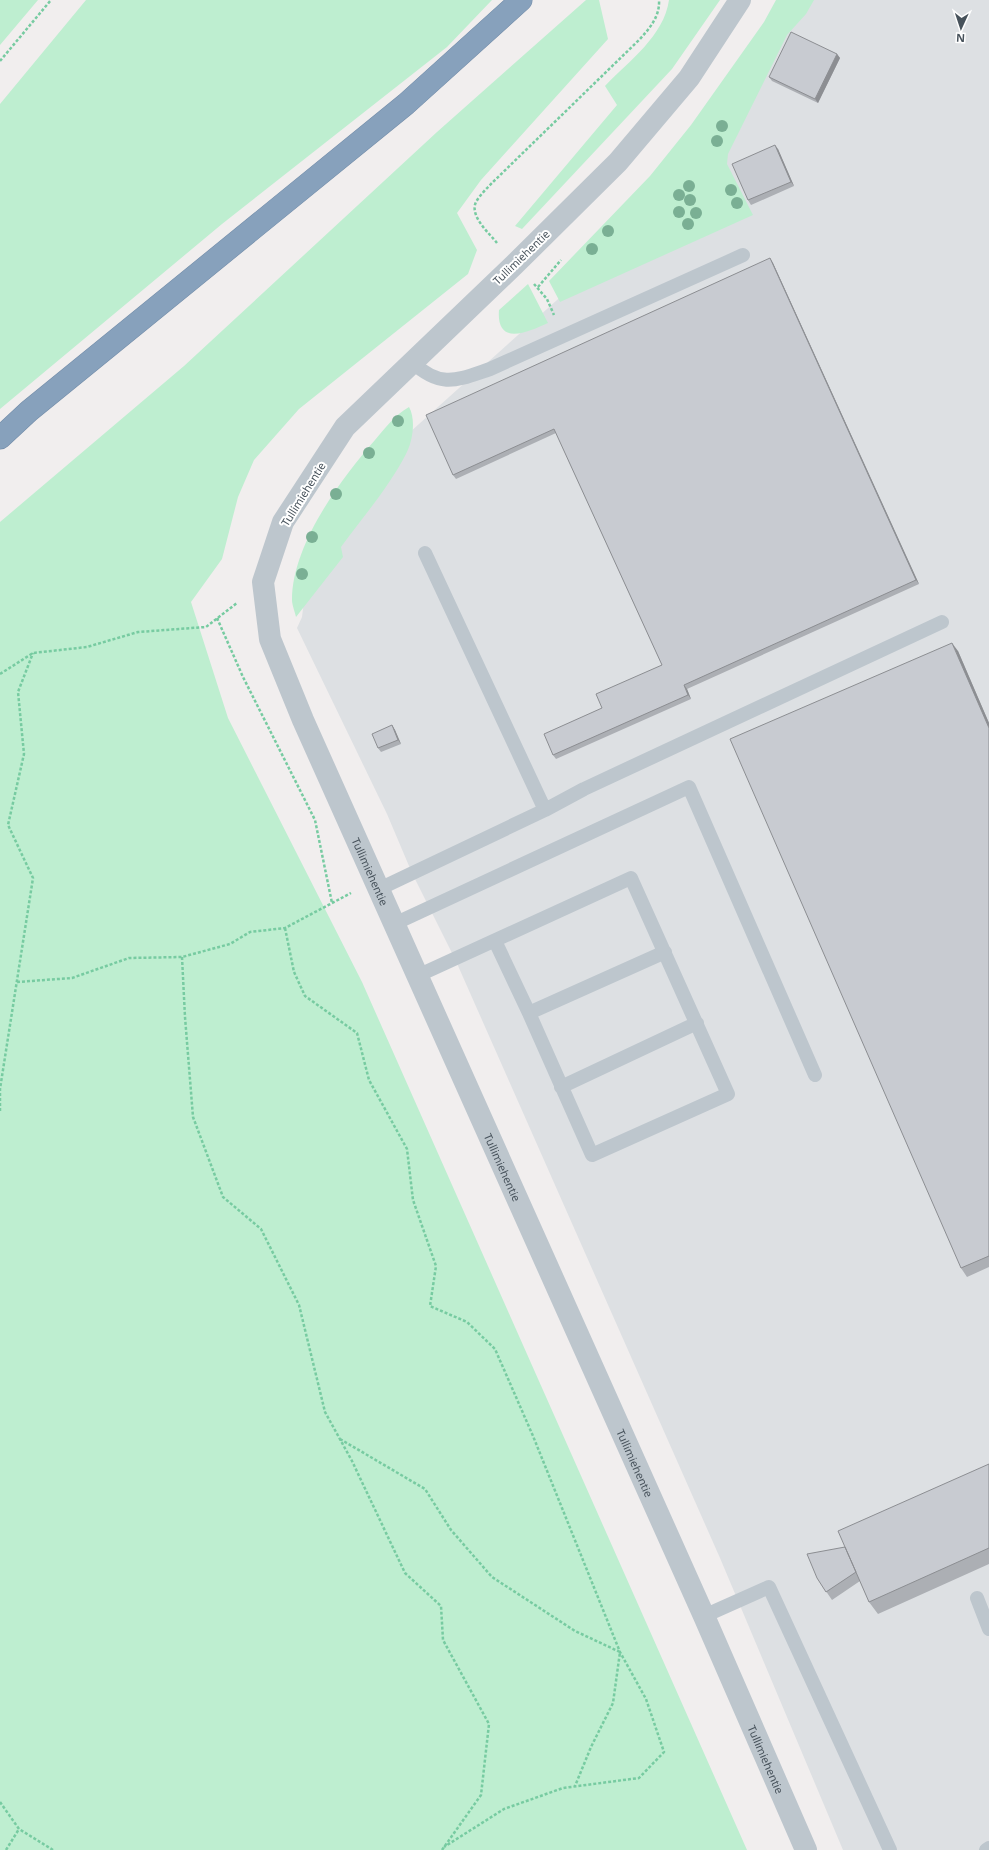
<svg xmlns="http://www.w3.org/2000/svg" width="989" height="1850" font-family="'Noto Sans',sans-serif">
  <rect width="100%" height="100%" fill="#f1eeee"/>
  <path fill="#dde0e3" d="M790 0H989V1850H843L720 1558 455 959 412 873 387 814 297 628 302 617 307 576 350 486 674 195Z"/>
  <path fill="#beeed0" d="M0 0H38L0 45Z
    M86 0H492L447 47 222 224 0 409V104Z
    M586 0H599L608 39 481 180 457 213 477 250 468 274 299 409 254 460 238 497 222 559 191 602 228 718 362 982 747 1850H0V522L184 366 437 132Z
    M669 0H720L672 69 522 229 515 226 617 105 605 86C629 61 664 36 669 0Z
    M776 0H814L806 14 787 35 728 154 727 164 753 215 560 302 549 281 650 176 691 125 764 22Z
    M528 284 548 323C528 332 496 347 499 310Z
    M409 407C416 419 413 441 406 454 389 487 363 517 341 547L343 557 296 617C295 612 292 605 292 600 292 545 340 480 375 440 385 428 395 415 409 407Z"/>
  <g fill="none" stroke-linecap="round" stroke-linejoin="round">
    <defs>
      <path id="motorway" d="M0 438 29 411 406 104 521 0"/>
    </defs>
    <use href="#motorway" stroke="#738ca8" stroke-width="23"/>
    <path stroke="#77cba1" stroke-width="2.5" stroke-dasharray="3 2" stroke-linecap="butt" d="M0 61 51 0
      M497 243C490 234 469 216 476 202 480 195 487 188 493 182L640 39C650 28 660 16 659 0
      M534 284 547 299 554 315
      M538 287 561 260
      M217 618 243 677 315 820 332 903
      M0 674 33 653 87 647 138 632 206 627 237 603
      M285 928 294 972 305 996 357 1033 369 1080 407 1149 413 1200 436 1266 430 1306 467 1322 495 1349 533 1436 620 1652 646 1699 664 1752 639 1778 563 1788 504 1809 444 1847
      M182 957 185 1017 193 1117 223 1197 261 1229 299 1305 325 1412 352 1461 405 1573 441 1606 443 1640 489 1724 481 1795 442 1850
      M17 982 72 978 129 958 182 957 230 944 250 932 285 928 351 893
      M0 1111V1089L33 878 8 825 24 754 18 692 33 653
      M340 1439 425 1489 451 1530 492 1577 575 1631 620 1652 613 1703 591 1747 575 1786
      M0 1802 19 1829 53 1850
      M6 1850 19 1829"/>
    <path stroke="#bdc6cd" stroke-width="14" d="M412 362C441 389 457 380 490 369L743 255
      M425 553 545 810
      M379 889 545 810 584 789 942 622
      M394 924 689 787 815 1075
      M417 976 631 878 728 1094 592 1155 529 1013 495 941
      M529 1013 665 952
      M561 1087 697 1023
      M977 1598 989 1629
      M704 1616 769 1587 890 1850
      M986 1850 989 1848"/>
    <path stroke="#bdc6cd" stroke-width="22" id="s1" d="M740 0 689 78 618 162 515 264 345 427 283 522 263 582 270 639 303 720 704 1616 806 1850"/>
    <use href="#motorway" stroke="#87a1bc" stroke-width="22"/>
  </g>
  <g fill="#7aaf94">
    <circle cx="722" cy="126" r="6"/>
    <circle cx="717" cy="141" r="6"/>
    <circle cx="689" cy="186" r="6"/>
    <circle cx="731" cy="190" r="6"/>
    <circle cx="679" cy="195" r="6"/>
    <circle cx="690" cy="200" r="6"/>
    <circle cx="737" cy="203" r="6"/>
    <circle cx="679" cy="212" r="6"/>
    <circle cx="696" cy="213" r="6"/>
    <circle cx="688" cy="224" r="6"/>
    <circle cx="608" cy="231" r="6"/>
    <circle cx="592" cy="249" r="6"/>
    <circle cx="398" cy="421" r="6"/>
    <circle cx="369" cy="453" r="6"/>
    <circle cx="336" cy="494" r="6"/>
    <circle cx="312" cy="537" r="6"/>
    <circle cx="302" cy="574" r="6"/>
  </g>
  <path fill="#acafb4" d="M837 54 840 58 818 103 772 81 769 77Z
    M778 149 794 186 751 205 748 200Z
    M770 258 773 263 919 584 687 689 691 699 556 759 553 755 662 665 556 433 456 479 453 475Z
    M958 651 989 723V1267L967 1277 961 1268Z
    M392 725 395 730 401 744 381 752 378 748Z
    M989 1464V1564L878 1614 869 1602 860 1581 832 1600 817 1578 845 1547Z"/>
  <path fill="#8c8e92" d="M837 54 840 58 818 103 815 99Z
    M775 145 778 149 794 186 791 182Z
    M770 258 773 263 919 584 916 580Z
    M952 643 958 651 989 723V728Z
    M684 685 687 689 691 699 688 695Z
    M392 725 395 730 401 744 398 740Z"/>
  <path fill="#c8cbd1" stroke="#8c8e92" d="M791 32 837 54 815 99 769 77Z
    M775 145 791 182 748 200 732 164Z
    M770 258 916 580 684 685 688 695 553 755 544 734 602 708 596 694 662 665 554 429 453 475 426 415Z
    M952 643 989 728V1256L961 1268 730 739Z
    M392 725 398 740 378 748 372 734Z
    M989 1464V1548L869 1602 838 1531Z
    M845 1547 856 1572 826 1592 817 1578 807 1554Z"/>
  <g text-anchor="middle" dominant-baseline="central" stroke-width="4" stroke-linejoin="round" paint-order="stroke">
    <g font-size="11" fill="#47525b" stroke="#fff">
      <text transform="translate(521 257) rotate(-44)">Tullimiehentie</text>
      <text transform="translate(303 494) rotate(-58)">Tullimiehentie</text>
      <text stroke="none"><textPath href="#s1" startOffset="1071">Tullimiehentie</textPath></text>
      <text stroke="none"><textPath href="#s1" startOffset="1395">Tullimiehentie</textPath></text>
      <text stroke="none"><textPath href="#s1" startOffset="1719">Tullimiehentie</textPath></text>
      <text stroke="none"><textPath href="#s1" startOffset="2043">Tullimiehentie</textPath></text>
    </g>
  </g>
  <g transform="translate(961 28) rotate(183)" stroke="#ffffff" stroke-width="3" paint-order="stroke">
  <path d="M0-3L7 15L0 10L-7 15Z" fill="#47525b"/>
  <text y="-6" font-size="11" font-weight="bold" text-anchor="middle" fill="#47525b">N</text>
  </g>
</svg>
